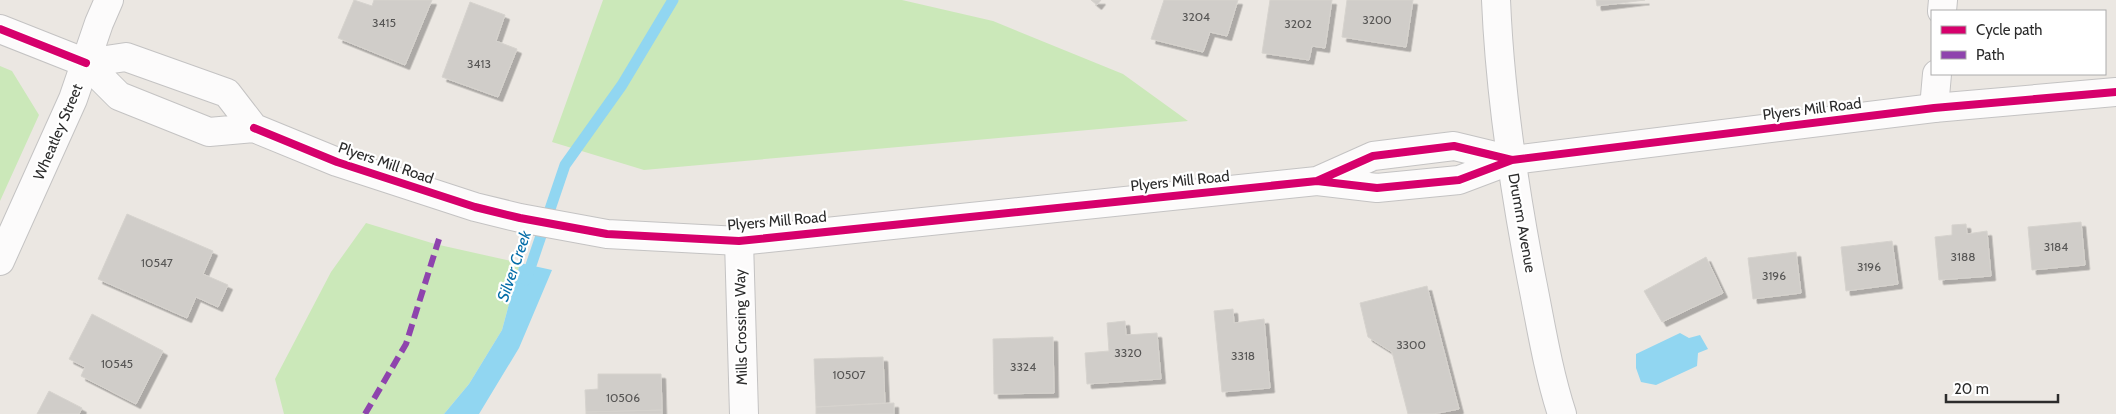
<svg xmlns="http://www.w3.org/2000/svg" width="2116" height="414" font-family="Cabin,sans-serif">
  <defs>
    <filter id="shadow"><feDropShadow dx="4.5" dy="4.5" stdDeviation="0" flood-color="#0004"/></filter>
  </defs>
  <rect width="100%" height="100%" fill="#ebe7e2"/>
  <path fill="#cbe8b9" d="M603 0H902L993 21 1123 74 1188 121 644 170 552 142Z
    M0 66 12 71 39 115 0 201Z
    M366 223 435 244 520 263 502 330 469 384 444 414H284L275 379 331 272Z"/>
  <path fill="#91d6f1" d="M520 263 552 270 519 348 479 414H444L469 384 502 330Z
    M1680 333 1689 338 1700 335 1708 349 1698 353 1697 366 1656 385 1641 382 1636 368V354Z"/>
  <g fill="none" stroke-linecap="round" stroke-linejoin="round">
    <path stroke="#91d6f1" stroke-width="11" d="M526 280 565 165 622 85 673 0"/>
  </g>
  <path fill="#d0cdc9" stroke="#d6d3ce" filter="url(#shadow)" d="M354 0 372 6 374 0H432L405 65 338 38Z
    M1091 0H1101L1097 5Z
    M1164 0H1238L1227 36 1210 32 1203 52 1151 39Z
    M1270 0H1332L1325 48 1312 46 1309 60 1262 53Z
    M1347 0H1413L1406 47 1342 37Z
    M1596 0H1645L1597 6Z
    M470 2 505 15 496 41 517 49 498 97 442 77Z
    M127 214 213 251 203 274 228 285 218 307 196 297 187 318 98 279Z
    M2081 222 2085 265 2032 270 2028 227Z
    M1966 224 1967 234 1987 231 1991 276 1939 280 1935 237 1952 235V225Z
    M1892 241 1898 284 1846 291 1841 247Z
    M1796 252 1801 293 1753 299 1748 258Z
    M1706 257 1723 293 1662 322 1644 291Z
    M1427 286 1459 409 1433 414H1408L1392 352 1368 337 1360 303Z
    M1233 309 1234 323 1264 319 1270 388 1222 392 1214 311Z
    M92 314 163 351 136 404 81 376 85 367 69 359Z
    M1125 321 1126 335 1157 333 1161 379 1087 384 1085 353 1109 351 1107 323Z
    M1053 337 1054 393 994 394 993 339Z
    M883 357 885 403 816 407 814 359Z
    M598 374H661L662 410 586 412 585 390 598 389Z
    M49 391 82 408 79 414H37Z
    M894 403V414H816V407Z
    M662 410V414H586V412Z"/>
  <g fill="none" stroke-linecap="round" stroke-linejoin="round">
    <defs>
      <path id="minor" d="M1496 0C1500 95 1514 188 1532 281 1541 326 1548 371 1562 414
        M1942 11 1943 0
        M1934 108 1937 74
        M739 241 744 414
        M0 261 73 99 99 23 109 0"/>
      <path id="tertiary" d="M0 29 86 63 119 96 209 132 254 128 337 162 475 207 520 218 607 234 739 241 1317 181 1377 188 1459 180 1512 160 1934 108 2116 92
        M86 63 126 57 227 93 254 128
        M1317 181 1373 156 1454 146 1512 160"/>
    </defs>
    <use href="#minor" stroke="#c4c3c3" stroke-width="30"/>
    <use href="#tertiary" stroke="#c4c3c3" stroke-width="30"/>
    <use href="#minor" stroke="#fcfbfb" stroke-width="28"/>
    <use href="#tertiary" stroke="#fcfbfb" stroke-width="28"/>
    <path stroke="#8e44ad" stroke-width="6" stroke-dasharray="12 6" stroke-linecap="butt" d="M365 414 406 344 439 239"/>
    <defs>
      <path id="cycleway" d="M0 29 86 63
        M254 128 337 162 475 207 520 218 607 234 739 241 1317 181 1377 188 1459 180 1512 160 1934 108 2116 92
        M1317 181 1373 156 1454 146 1512 160"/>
    </defs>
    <use href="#cycleway" stroke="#fff" stroke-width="11"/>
    <use href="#cycleway" stroke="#d6006c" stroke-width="8"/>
  </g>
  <g text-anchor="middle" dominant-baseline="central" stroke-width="4.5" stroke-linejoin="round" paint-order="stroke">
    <g font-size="12" fill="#575655">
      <text x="1196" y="16">3204</text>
      <text x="1377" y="19">3200</text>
      <text x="384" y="22">3415</text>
      <text x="1298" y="23">3202</text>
      <text x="479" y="63">3413</text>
      <text x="2056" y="246">3184</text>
      <text x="1963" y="256">3188</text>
      <text x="157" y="262">10547</text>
      <text x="1869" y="266">3196</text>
      <text x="1774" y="275">3196</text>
      <text x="1411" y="344">3300</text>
      <text x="1128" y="352">3320</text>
      <text x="1243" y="355">3318</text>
      <text x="117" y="363">10545</text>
      <text x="1023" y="366">3324</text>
      <text x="849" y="374">10507</text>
      <text x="623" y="397">10506</text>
    </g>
    <g font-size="15" fill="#2c2c2c" stroke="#fff">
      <text transform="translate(1812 109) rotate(-7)">Plyers Mill Road</text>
      <text transform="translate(58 132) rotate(-67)">Wheatley Street</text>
      <text transform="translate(386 163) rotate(19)">Plyers Mill Road</text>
      <text transform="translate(1180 181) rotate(-6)">Plyers Mill Road</text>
      <text transform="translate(777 221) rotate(-5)">Plyers Mill Road</text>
      <text transform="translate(1522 223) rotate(80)">Drumm Avenue</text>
      <text transform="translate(741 327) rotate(-91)">Mills Crossing Way</text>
    </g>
    <g font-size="16" font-style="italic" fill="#046da8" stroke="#fff">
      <text transform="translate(514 266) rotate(-71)">Silver Creek</text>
    </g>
  </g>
  <rect x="1931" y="10" width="175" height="65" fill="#ffffff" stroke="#ababab"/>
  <rect x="1941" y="26" width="25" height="8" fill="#d6006c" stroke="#ababab"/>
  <text x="1976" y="35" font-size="15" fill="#2c2c2c">Cycle path</text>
  <rect x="1941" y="51" width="25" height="8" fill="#8e44ad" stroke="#ababab"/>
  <text x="1976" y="60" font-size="15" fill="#2c2c2c">Path</text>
  <path d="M1946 394v8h112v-8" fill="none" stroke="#2c2c2c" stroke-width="2.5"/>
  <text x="1954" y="394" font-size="15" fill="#2c2c2c" stroke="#ffffff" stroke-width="4" paint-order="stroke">20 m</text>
</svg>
